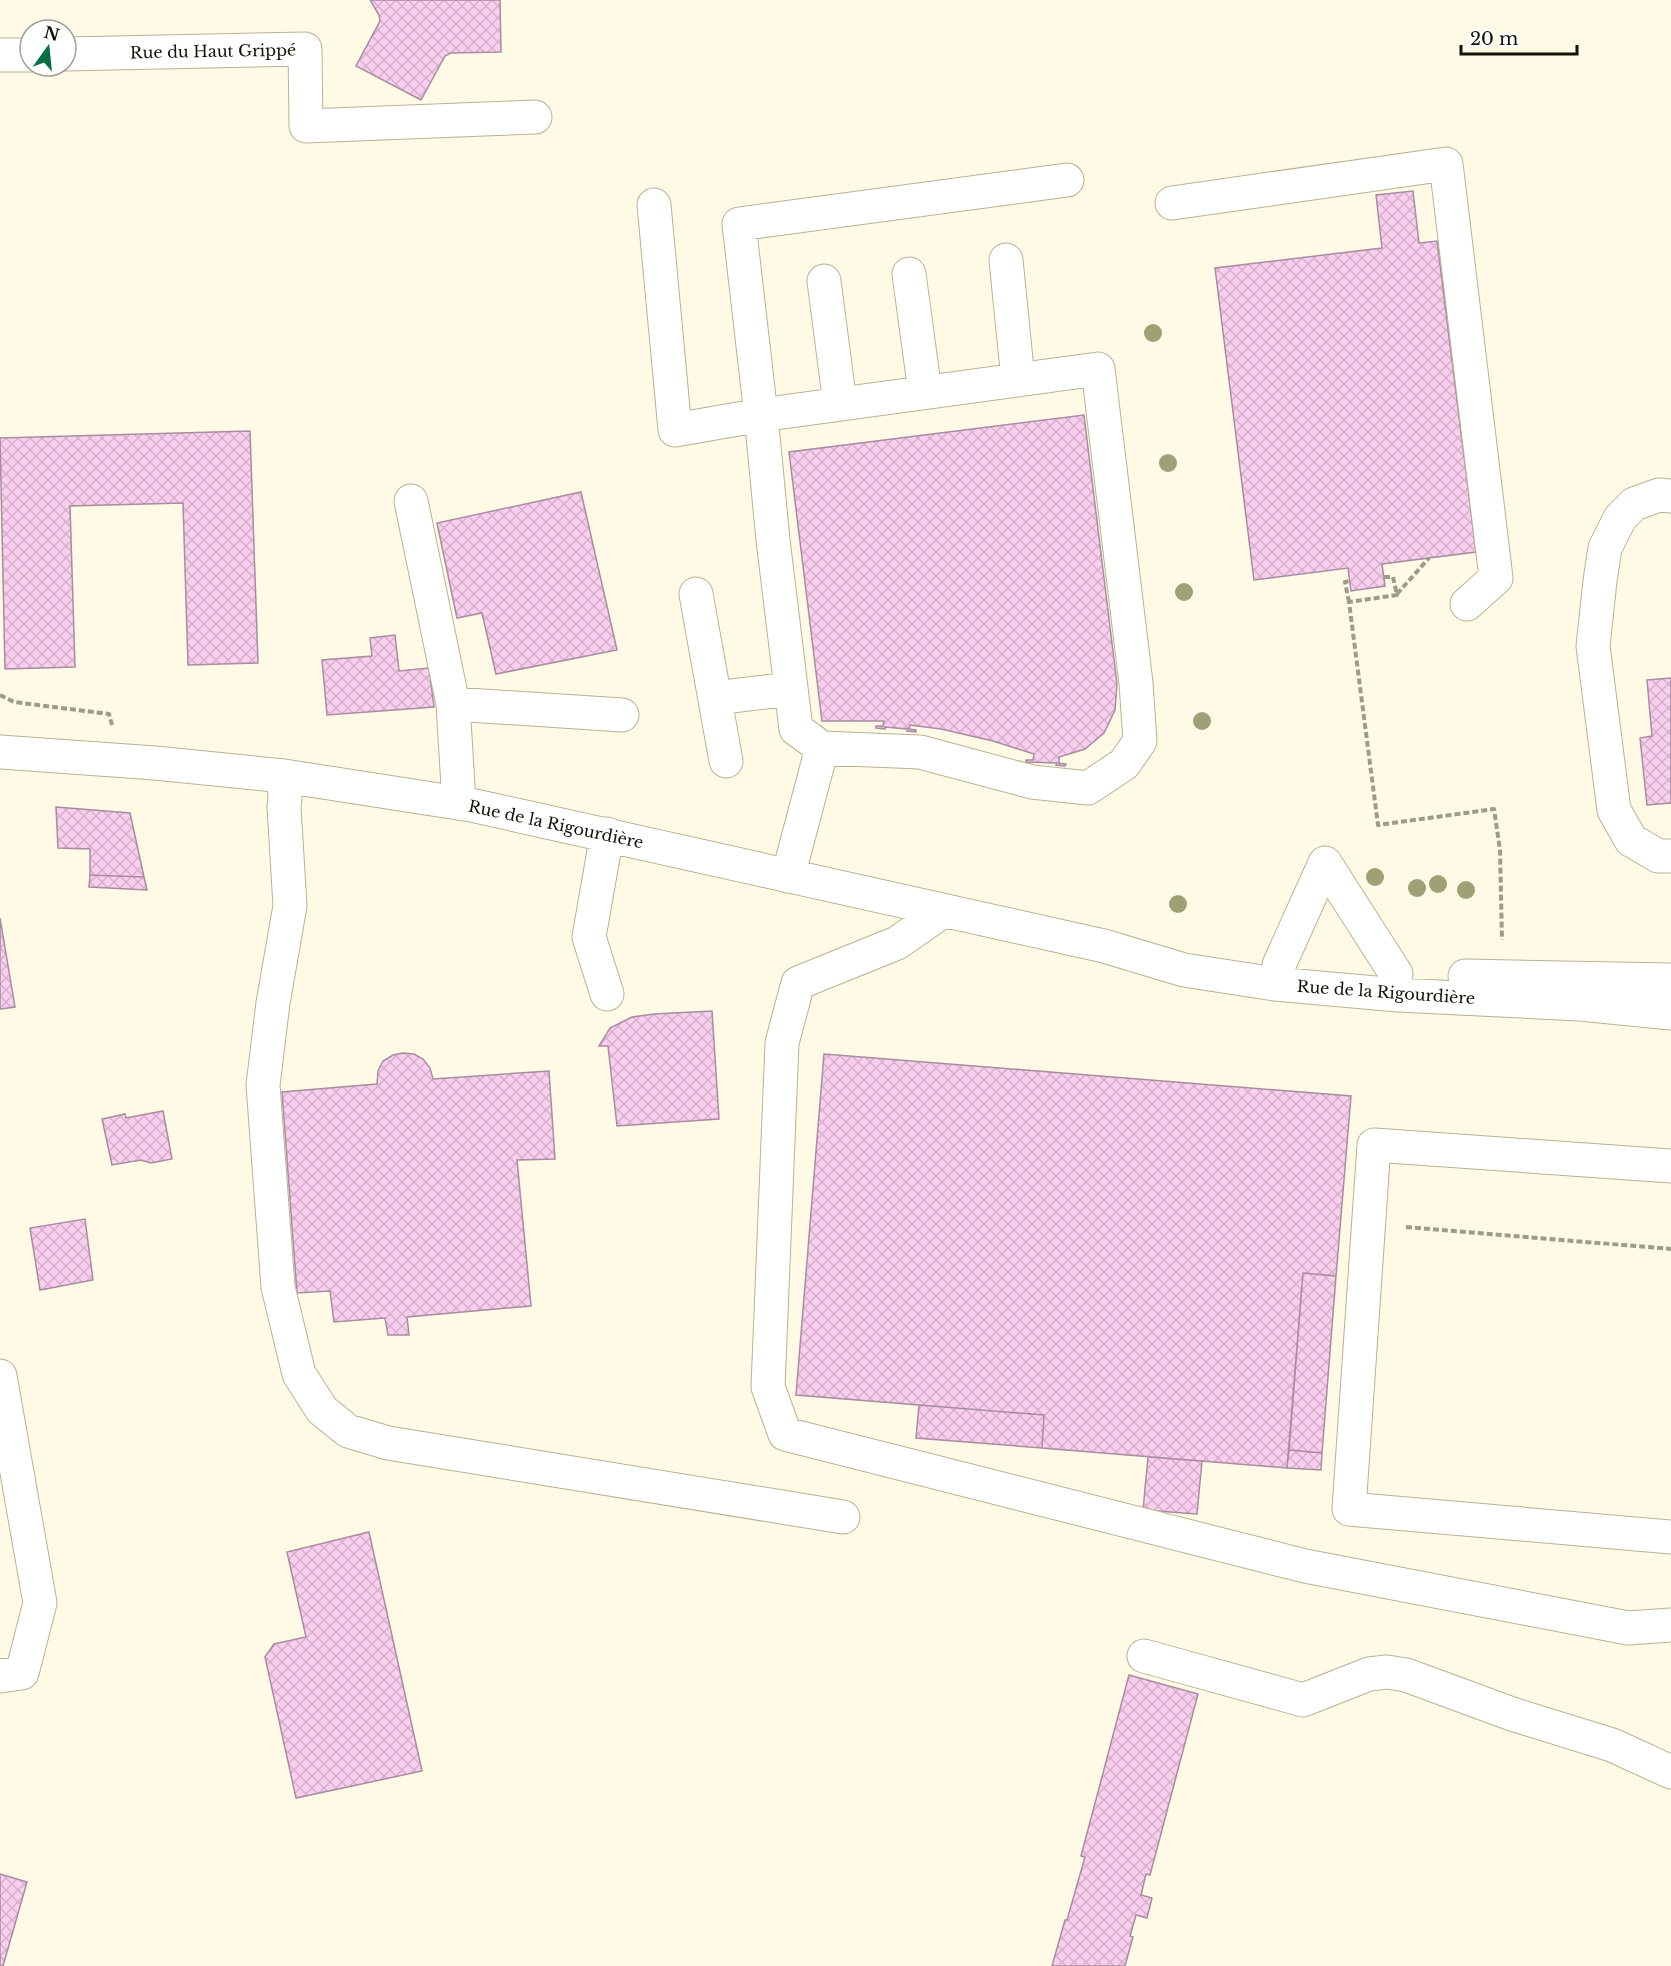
<svg xmlns="http://www.w3.org/2000/svg" width="1671" height="1966" font-family="'Libre Baskerville',serif">
  <defs>
    <pattern id="building-cross-hatch" width="8" height="8" patternUnits="userSpaceOnUse" patternTransform="scale(1.5)"><rect width="8" height="8" fill="#f9ceee"/><path d="M0 0l8 8M0 8l8-8" fill="none" stroke="#d5b0cb"/></pattern>
  </defs>
  <rect width="100%" height="100%" fill="#fefae6"/>
  <path fill="url(#building-cross-hatch)" stroke="#a88ca0" stroke-width="1.5" d="M370 0H500L501 52 451 53 445 56 421 100 356 66 380 21 379 15Z
    M1413 191 1419 243 1437 241 1476 552 1382 564 1385 586 1351 591 1348 568 1254 580 1215 268 1382 248 1376 195Z
    M1084 415 1117 684 1115 710 1104 733 1085 749 1059 757V763L1066 764 1065 766 1056 765 1057 763 1026 762V760H1033L1034 754 993 741 941 729 910 725 909 729 916 730V732L907 731V729L885 727V729L876 728V726H883L884 721H822L789 452Z
    M250 431 258 663 188 665 183 503 70 506 75 667 5 669 0 438Z
    M581 492 617 650 496 674 482 613 457 618 437 523Z
    M395 635 399 671 429 668 434 707 327 715 322 660 372 656 370 638Z
    M1671 678V803L1647 805 1640 738 1652 736 1647 680Z
    M56 807 130 813 144 877 90 875V849L58 848Z
    M90 875 144 877 147 890 89 887Z
    M0 918 15 1007 0 1009Z
    M712 1011 719 1119 617 1126 608 1046H599L610 1028 632 1017 654 1014Z
    M403 1053 414 1054 423 1059 430 1068 433 1079 549 1071 555 1159 517 1160 531 1306 407 1317 409 1335H388L385 1318 334 1322 330 1291 297 1293 282 1092 377 1084 378 1071 383 1061 393 1055Z
    M824 1054 1351 1096 1336 1276 1303 1273 1287 1468 1042 1448 1044 1415 796 1395Z
    M163 1111 172 1159 151 1163 141 1160 112 1165 102 1119 125 1114 126 1118Z
    M85 1219 93 1280 40 1290 30 1228Z
    M1303 1273 1336 1276 1322 1453 1289 1450Z
    M919 1405 1044 1415 1042 1448 916 1438Z
    M1289 1450 1322 1453 1321 1470 1287 1468Z
    M1148 1457 1202 1461 1197 1514 1143 1510Z
    M369 1532 422 1771 296 1798 265 1657 274 1644 306 1637 287 1552Z
    M1129 1675 1198 1694 1150 1875 1146 1874 1141 1895 1152 1898 1147 1918 1136 1915 1130 1936 1133 1937 1125 1966H1052L1065 1920H1067L1085 1857 1081 1856Z
    M0 1874 27 1882 3 1966H0Z"/>
  <g fill="none" stroke-linecap="round" stroke-linejoin="round">
    <defs>
      <path id="minor" d="M66 54 305 49 306 126 535 117
        M0 55H30
        M1172 203 1446 164 1496 578 1467 604
        M654 205 675 430 761 415 739 224 1067 180
        M1006 260 1018 380
        M909 274 925 392
        M824 281 840 404
        M1671 496 1659 495 1634 504 1620 518 1605 548 1600 581 1593 646 1614 810 1631 840 1658 856H1671
        M411 501 453 704
        M696 594 726 761
        M715 698 791 689
        M0 752 155 763 284 776 471 805 1104 946 1184 970 1275 984 1398 995 1580 1004 1671 1013
        M284 776 285 798 284 807 290 906 273 1003 263 1085 278 1287 299 1374 322 1410 348 1431 388 1443 843 1517
        M459 803 453 704 622 715
        M1325 863 1396 974
        M788 876 822 748 920 752 1032 782 1088 788 1124 764 1140 741 1136 683 1098 369 761 415 773 540 796 729 822 748
        M943 911 897 943 798 983 782 1043 768 1387 785 1434 1305 1566 1628 1628 1671 1625
        M1279 965 1325 863
        M1465 976 1671 980
        M607 994 589 937 607 834
        M1671 1166 1374 1145 1349 1509 1671 1537
        M0 1376 40 1603 22 1673 0 1676
        M1144 1656 1303 1700 1369 1674 1387 1672 1406 1675 1512 1714 1612 1745 1671 1772"/>
    </defs>
    <use href="#minor" stroke="#b9b292" stroke-width="35"/>
    <path stroke="#9f9b8b" stroke-width="4" stroke-dasharray="6 3" stroke-linecap="butt" d="M1384 577H1393L1397 595 1349 602 1378 825 1494 809 1500 850 1502 940
      M1397 594 1429 558
      M1349 602 1345 582 1350 581
      M0 695 14 702 109 714 112 725
      M1406 1227 1671 1249"/>
    <use href="#minor" stroke="#fff" stroke-width="33"/>
  </g>
  <g fill="#9fa076">
    <circle cx="1153" cy="333" r="9"/>
    <circle cx="1168" cy="463" r="9"/>
    <circle cx="1184" cy="592" r="9"/>
    <circle cx="1202" cy="721" r="9"/>
    <circle cx="1375" cy="877" r="9"/>
    <circle cx="1438" cy="884" r="9"/>
    <circle cx="1417" cy="888" r="9"/>
    <circle cx="1466" cy="890" r="9"/>
    <circle cx="1178" cy="904" r="9"/>
  </g>
  <g text-anchor="middle" dominant-baseline="central" stroke-width="4.5" stroke-linejoin="round" paint-order="stroke">
    <g font-size="16" fill="#141106" stroke="#fff">
      <text transform="translate(213 51) rotate(-1)">Rue du Haut Grippé</text>
      <text transform="translate(556 824) rotate(12)">Rue de la Rigourdière</text>
      <text transform="translate(1386 992) rotate(4)">Rue de la Rigourdière</text>
    </g>
  </g>
  <g transform="translate(48 48) rotate(15)"><circle r="28" fill="#ffffff" stroke="#a1a09b" stroke-width="1.5"/>
  <path d="M0-4.5L10 22L0 15L-10 22Z" fill="#096e44"/>
  <text y="-9" font-size="16" font-weight="bold" text-anchor="middle" fill="#141106">N</text>
  </g>
  <path d="M1461 45v9h116v-9" fill="none" stroke="#141106" stroke-width="3"/>
  <text x="1470" y="45" font-size="18" fill="#141106" stroke="#ffffff" stroke-width="4.5" paint-order="stroke">20 m</text>
</svg>
